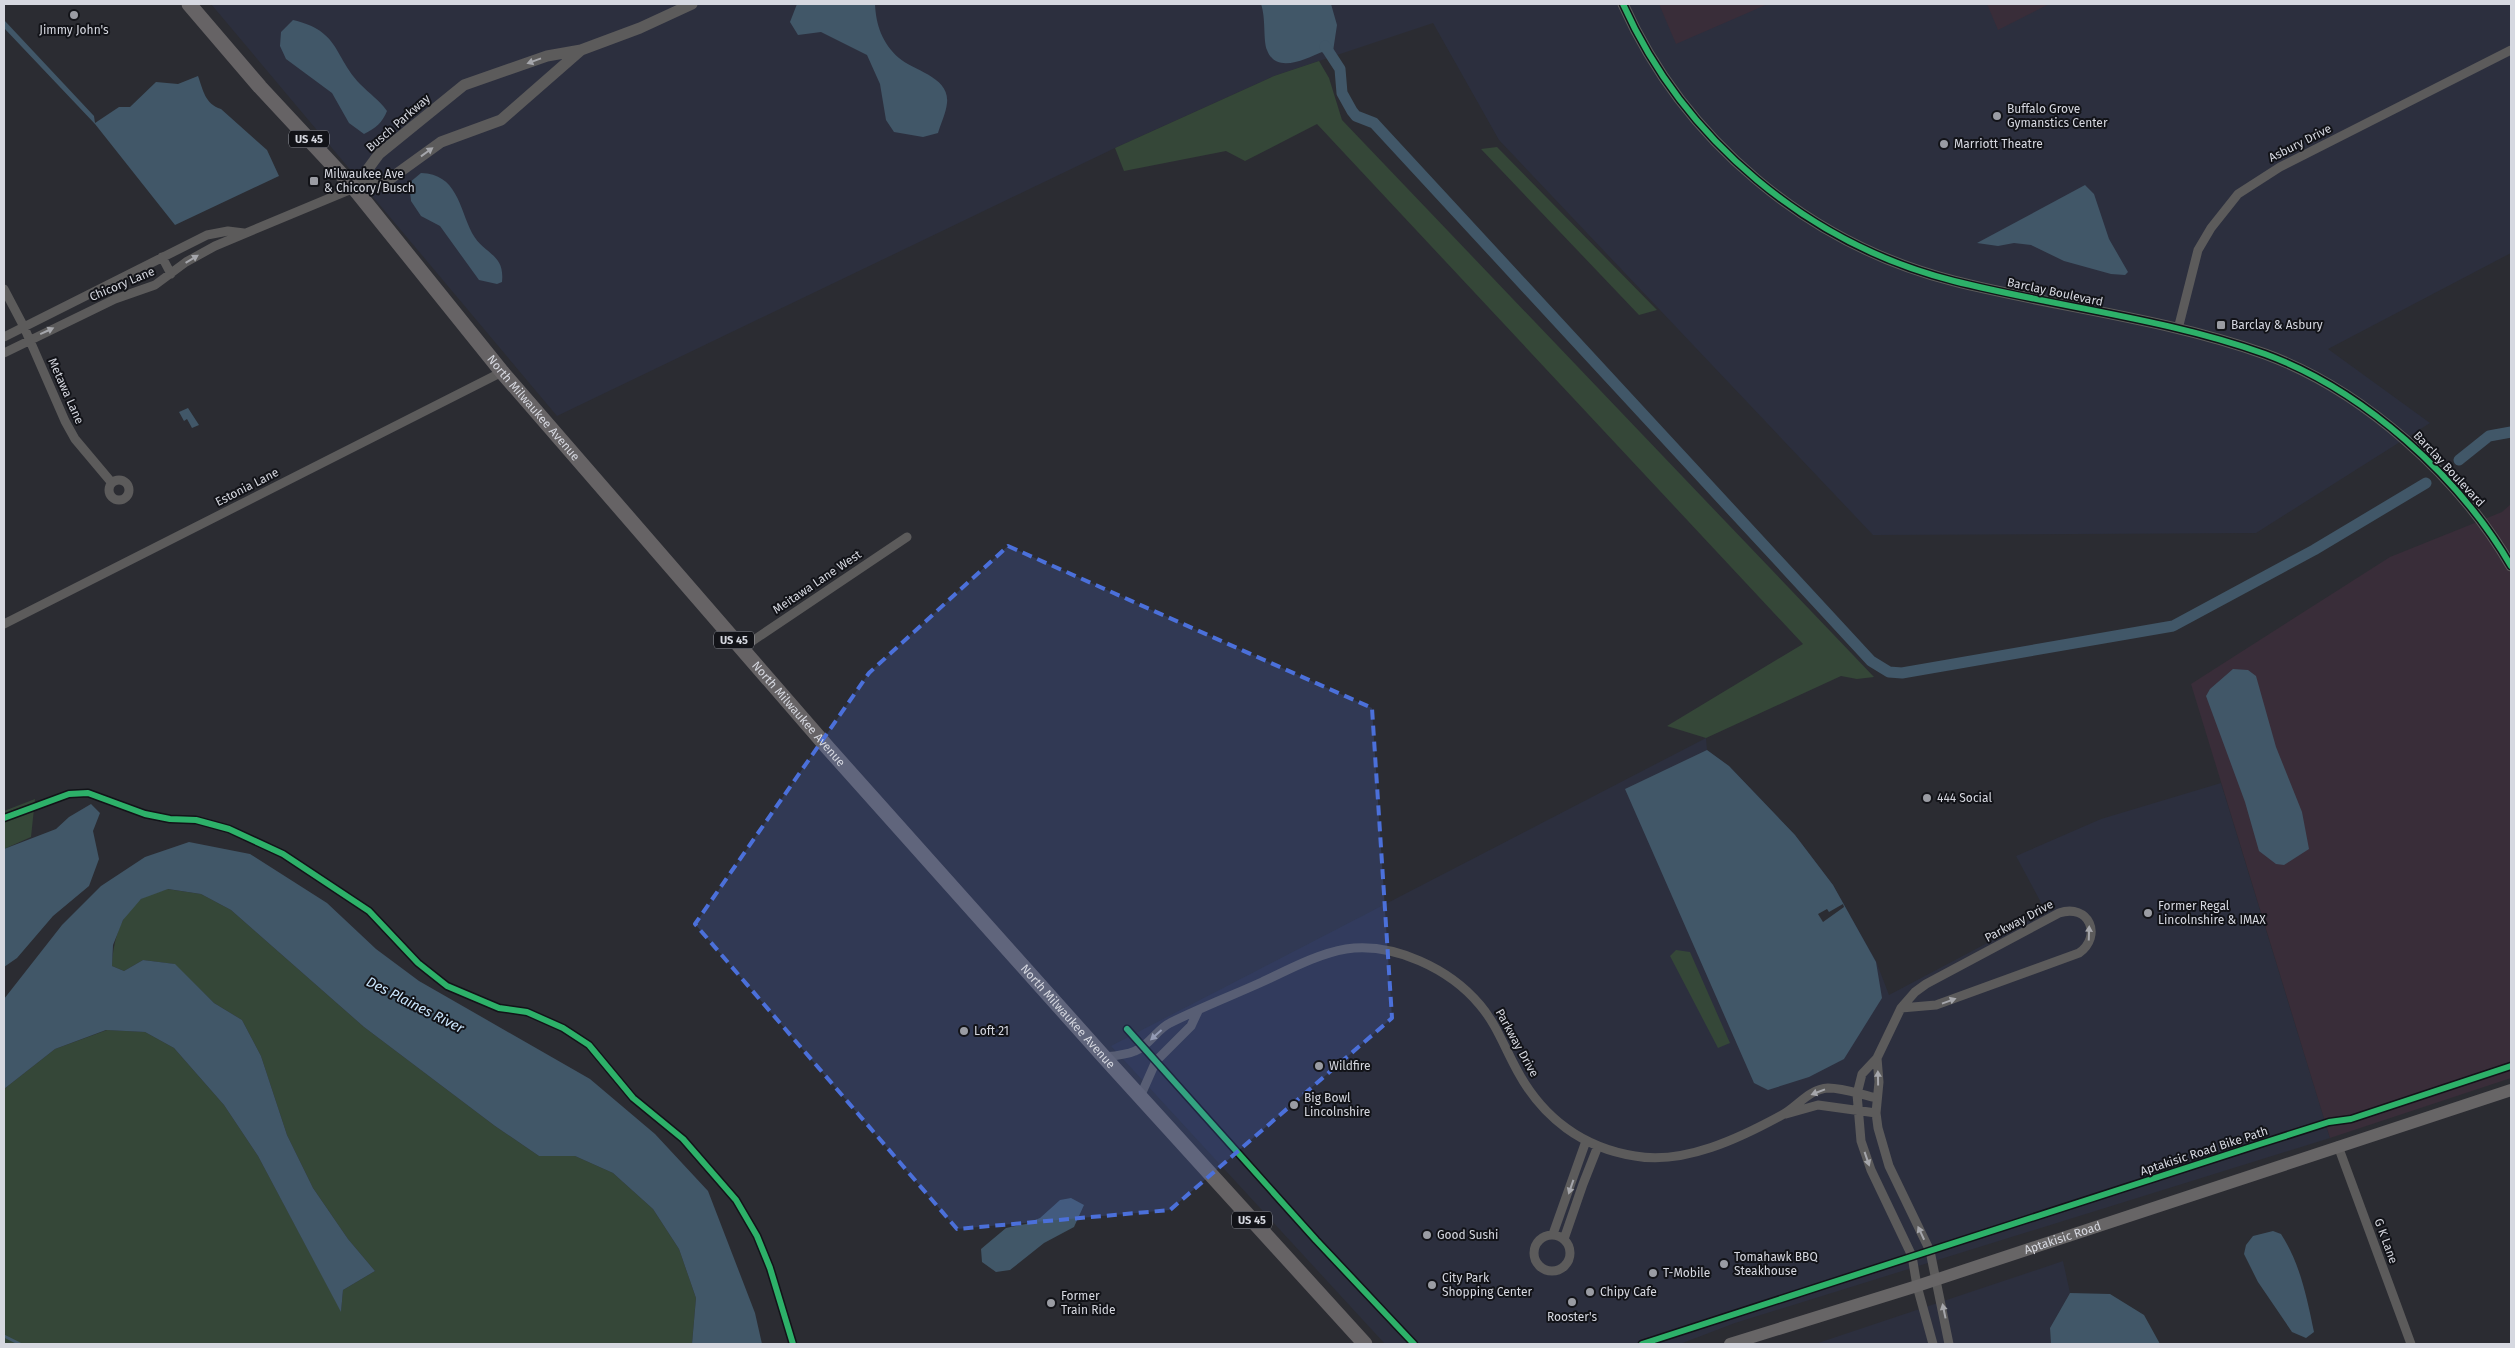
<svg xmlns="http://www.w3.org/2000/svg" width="2515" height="1348" font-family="'Fira Sans',sans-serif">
  <rect width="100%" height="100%" fill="#2b2c32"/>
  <path fill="#2c2f3e" d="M211 4H2511V253L2328 349 2430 423 2256 533 1873 535 1499 140 1433 23 1274 76 1115 148 557 416Z
    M1706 738 1707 750 1729 766 1795 835 1833 885 1876 961 1889 995 2046 912 2016 856 2101 819 2221 783 2330 1138 1735 1323 1680 1344H1385L1111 1046Z
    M2063 1261 2070 1293 2050 1328 2051 1344H1815Z"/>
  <path fill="#392d39" d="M1659 4H1768L1676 44Z
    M1987 4H2049L1998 30Z
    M2511 504V1078L2330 1138 2191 684 2390 557 2502 512Z"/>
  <path fill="#354738" d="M1319 61 1329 78 1342 120 1874 677 1857 679 1841 676 1706 738 1667 726 1803 644 1317 124 1245 161 1226 151 1124 171 1115 148 1274 76Z
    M1497 147 1657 310 1639 315 1481 149Z
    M35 799 31 837 4 849V811Z
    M167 889 201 894 231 910 364 1027 495 1126 539 1156H575L613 1173 653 1209 679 1249 696 1298 692 1344H4V1089L55 1049 107 1030 145 1032 174 1048 224 1105 258 1156 341 1311 343 1290 375 1271 348 1239 313 1188 287 1135 261 1056 242 1020 214 1003 174 964 143 960 124 971 112 966C113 942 120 914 141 899 148 895 159 892 167 889Z
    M1676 950 1690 952 1730 1043 1718 1048 1670 956Z"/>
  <path fill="#415768" d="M797 4H875C876 25 882 43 899 58 914 71 950 77 947 103 946 113 941 123 938 133L923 137 894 132 886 120 880 84 867 55 821 32 798 35 790 22Z
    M1261 4H1331L1337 25 1332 58 1322 52C1307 58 1276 75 1267 50 1263 41 1266 18 1261 4Z
    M4 20 94 116 95 123 119 107H130L156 82 178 84 198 76C203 90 205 104 221 109L267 150 279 176 175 225 95 124 4 28Z
    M293 20C340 31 333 55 360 84 370 94 379 100 387 111 382 123 376 128 364 134L349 123 332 93 286 59 280 46 281 32Z
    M421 173C457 174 459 207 472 233 484 255 505 253 502 282L497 284 479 280 440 226 421 216 411 201 409 183Z
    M2085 185 2094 194 2109 239 2128 272 2125 275 2111 274 2064 261 2031 245 2014 243 1998 246 1977 243Z
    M188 408 199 425 192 428 187 419 184 421 179 412Z
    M2233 669 2248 670 2256 676 2276 747 2302 812 2309 849 2284 865 2276 864 2259 851 2245 802 2206 696 2210 689Z
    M1707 750 1729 766 1795 835 1833 885 1876 962 1882 998 1844 1059 1809 1077 1768 1090 1754 1083 1625 789Z
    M91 804 100 813 93 831 99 859 89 886 53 916 17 958 4 967V849L56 829 69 817Z
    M189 842 250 854 327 903 376 949 419 981 590 1079 655 1134 708 1191 755 1313 762 1344H692L696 1298 679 1249 653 1209 613 1173 575 1156H539L495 1126 364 1027 231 910 201 894 168 889 141 899 123 920 113 945 112 966 124 971 143 960 175 964 214 1003 242 1020 261 1056 287 1135 313 1188 348 1239 375 1271 343 1290 341 1312 258 1156 224 1105 174 1048 145 1032 106 1030 55 1049 4 1089V999L62 925 101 886 145 857Z
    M1071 1198 1084 1205 1074 1227 1044 1243 1010 1270 996 1272 982 1262 981 1249 1006 1228 1026 1224 1040 1218 1060 1200Z
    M2273 1231 2281 1234C2300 1263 2307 1298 2314 1332L2306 1338 2292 1332 2258 1282 2244 1254 2246 1245 2253 1236Z
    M2070 1293 2110 1294 2144 1315 2160 1344H2051L2050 1328Z"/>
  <path fill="#2b2c32" d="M1843 904 1844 907 1823 922 1818 914 1827 909 1829 912Z"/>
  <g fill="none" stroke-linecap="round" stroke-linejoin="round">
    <path stroke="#415768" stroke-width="3" d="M4 1336 20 1344"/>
    <path stroke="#415768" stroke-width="11" d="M1325 46 1340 69 1342 93 1352 111 1356 116 1374 123 1871 661 1889 672 1902 673 2173 626 2314 550 2426 483
      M2459 460 2489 436 2511 432"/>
    <path stroke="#5c5b5b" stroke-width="9" d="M162 257 171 274
      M4 289 24 327 65 421 75 439 112 483
      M2178 329 2198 250 2211 228 2238 194 2280 167 2511 50
      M4 337 207 235 228 231 244 233
      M4 353 115 299 155 285 186 262 215 246 354 188
      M109 490a10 10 0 1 1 20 0a10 10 0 1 1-20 0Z
      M4 624 502 372
      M742 648 907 537
      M1901 1008 1936 1005 2079 953C2103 936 2089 903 2059 913L1926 984 1915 992 1901 1008 1877 1058 1862 1074 1857 1094 1861 1141 1871 1170 1912 1256 1917 1286 1933 1344
      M1104 1057C1114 1056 1126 1055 1135 1051 1149 1046 1157 1029 1170 1023 1200 1008 1231 996 1262 982 1288 970 1317 954 1346 949 1394 942 1450 969 1480 1005 1497 1025 1505 1049 1518 1072 1543 1118 1583 1148 1635 1156 1684 1165 1740 1138 1782 1115 1797 1107 1809 1089 1828 1088 1844 1088 1862 1095 1877 1098
      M1877 1058 1879 1082 1876 1113 1878 1128 1889 1166 1930 1251 1949 1344
      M1140 1097 1156 1061 1191 1026 1198 1011
      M1786 1114 1818 1105 1876 1113
      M2338 1146 2411 1344
      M1553 1234 1586 1141
      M1534 1253a18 18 0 1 1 36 0a18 18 0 1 1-36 0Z
      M1564 1239 1583 1184 1598 1146"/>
    <path stroke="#5c5b5b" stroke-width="11" d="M1623 4C1684 140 1808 244 1954 281 2057 307 2164 318 2265 354 2363 390 2459 476 2511 566
      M354 188 379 154 464 85 547 56 581 50 640 28 692 4
      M354 188 387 181 441 142 501 120 581 50"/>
    <path stroke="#676566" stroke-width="12" id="s1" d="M1730 1344 1917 1286 2511 1090"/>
    <path stroke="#666365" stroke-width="15" id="s2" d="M189 4 260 87 354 188 502 372 828 748 1104 1057 1365 1344"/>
    <defs>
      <path id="cycleway" d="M1623 4C1684 140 1808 244 1954 281 2057 307 2164 318 2265 354 2363 390 2459 476 2511 566
        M4 818 69 794 88 793 145 814 170 819 196 820 229 829 283 854 369 911 418 963 447 986 499 1008 527 1012 563 1028 589 1045 633 1098 683 1139 736 1200 757 1236 770 1268 793 1344
        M1127 1029 1316 1240 1414 1344
        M1642 1344 2260 1144 2329 1122 2351 1119 2511 1066"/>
    </defs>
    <use href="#cycleway" stroke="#121318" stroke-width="9"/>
    <use href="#cycleway" stroke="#2db169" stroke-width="6"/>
  </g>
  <defs><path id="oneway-solid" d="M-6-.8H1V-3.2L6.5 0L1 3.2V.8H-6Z" transform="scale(1.25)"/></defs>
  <g fill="#a5a6ab">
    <use href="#oneway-solid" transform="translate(534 61) rotate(160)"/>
    <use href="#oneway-solid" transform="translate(427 152) rotate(-36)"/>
    <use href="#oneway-solid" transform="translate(192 259) rotate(-31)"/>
    <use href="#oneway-solid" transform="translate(47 331) rotate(-25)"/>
    <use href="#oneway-solid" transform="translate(2089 933) rotate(-88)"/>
    <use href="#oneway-solid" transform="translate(1949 1001) rotate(-20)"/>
    <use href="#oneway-solid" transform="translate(1156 1035) rotate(138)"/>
    <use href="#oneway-solid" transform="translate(1878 1078) rotate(-91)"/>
    <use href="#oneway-solid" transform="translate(1818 1092) rotate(159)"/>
    <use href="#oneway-solid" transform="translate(1867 1159) rotate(71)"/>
    <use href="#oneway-solid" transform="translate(1571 1187) rotate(109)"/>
    <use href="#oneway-solid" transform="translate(1921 1233) rotate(-115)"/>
    <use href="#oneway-solid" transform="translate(1944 1311) rotate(-102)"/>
  </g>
  <path fill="#4b70da" fill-opacity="0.2" stroke="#4b70da" stroke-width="4" stroke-dasharray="10 6" stroke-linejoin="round" d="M1008 546 1372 708 1392 1018 1170 1210 957 1229 695 924 869 673Z"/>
  <g fill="#9a9ca3" stroke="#121318" stroke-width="2">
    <circle cx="74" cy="15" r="5"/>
    <circle cx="1997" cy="116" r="5"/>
    <circle cx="1944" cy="144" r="5"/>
    <rect x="309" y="176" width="10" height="10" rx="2.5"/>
    <rect x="2216" y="320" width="10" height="10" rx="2.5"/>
    <circle cx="1927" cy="798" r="5"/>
    <circle cx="2148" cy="913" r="5"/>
    <circle cx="964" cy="1031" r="5"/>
    <circle cx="1319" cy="1066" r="5"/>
    <circle cx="1294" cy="1105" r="5"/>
    <circle cx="1427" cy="1235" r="5"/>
    <circle cx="1724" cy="1264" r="5"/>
    <circle cx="1653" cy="1273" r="5"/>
    <circle cx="1432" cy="1285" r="5"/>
    <circle cx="1590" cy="1292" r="5"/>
    <circle cx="1572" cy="1302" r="5"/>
    <circle cx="1051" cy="1303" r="5"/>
  </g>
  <g text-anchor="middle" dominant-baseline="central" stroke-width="4" stroke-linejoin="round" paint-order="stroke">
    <g fill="#121318" stroke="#9b9da4" stroke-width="1">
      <rect x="289" y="130.5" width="40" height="17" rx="4"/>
      <rect x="714" y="631.5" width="40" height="17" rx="4"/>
      <rect x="1232" y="1211.5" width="40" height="17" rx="4"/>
    </g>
    <g font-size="11" font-weight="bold" fill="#d6d8e0">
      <text x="309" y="139">US 45</text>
      <text x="734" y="640">US 45</text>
      <text x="1252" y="1220">US 45</text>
    </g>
    <g font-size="12" fill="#d6d8e0" stroke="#121318" text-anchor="start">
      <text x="74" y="30" text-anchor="middle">Jimmy John's</text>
      <text x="2007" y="109">Buffalo Grove<tspan x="2007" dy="14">Gymanstics Center</tspan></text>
      <text x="1954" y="144">Marriott Theatre</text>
      <text x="324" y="174">Milwaukee Ave<tspan x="324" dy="14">&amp; Chicory/Busch</tspan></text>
      <text x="2231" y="325">Barclay &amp; Asbury</text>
      <text x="1937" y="798">444 Social</text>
      <text x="2158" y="906">Former Regal<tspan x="2158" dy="14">Lincolnshire &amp; IMAX</tspan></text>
      <text x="974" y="1031">Loft 21</text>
      <text x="1329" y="1066">Wildfire</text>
      <text x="1304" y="1098">Big Bowl<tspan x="1304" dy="14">Lincolnshire</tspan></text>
      <text x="1437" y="1235">Good Sushi</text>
      <text x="1734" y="1257">Tomahawk BBQ<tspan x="1734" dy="14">Steakhouse</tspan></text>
      <text x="1663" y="1273">T-Mobile</text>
      <text x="1442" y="1278">City Park<tspan x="1442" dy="14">Shopping Center</tspan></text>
      <text x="1600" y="1292">Chipy Cafe</text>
      <text x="1061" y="1296">Former<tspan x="1061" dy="14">Train Ride</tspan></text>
      <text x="1572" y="1317" text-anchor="middle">Rooster's</text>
    </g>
    <g font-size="12" fill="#d6d8e0" stroke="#121318">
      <text transform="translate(398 123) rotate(-41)">Busch Parkway</text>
      <text transform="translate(2300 143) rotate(-27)">Asbury Drive</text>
      <text transform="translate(122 284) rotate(-23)">Chicory Lane</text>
      <text transform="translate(2055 292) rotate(12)">Barclay Boulevard</text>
      <text transform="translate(66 391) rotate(66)">Metawa Lane</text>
      <text stroke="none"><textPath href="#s2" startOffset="531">North Milwaukee Avenue</textPath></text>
      <text transform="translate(2449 469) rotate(47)">Barclay Boulevard</text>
      <text transform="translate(247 487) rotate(-27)">Estonia Lane</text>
      <text transform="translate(817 582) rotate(-34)">Meitawa Lane West</text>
      <text stroke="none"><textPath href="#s2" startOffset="936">North Milwaukee Avenue</textPath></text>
      <text transform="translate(2019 921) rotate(-28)">Parkway Drive</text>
      <text stroke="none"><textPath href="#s2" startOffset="1341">North Milwaukee Avenue</textPath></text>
      <text transform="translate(1517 1043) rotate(61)">Parkway Drive</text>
      <text transform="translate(2204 1151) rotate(-18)">Aptakisic Road Bike Path</text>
      <text stroke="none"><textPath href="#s1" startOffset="349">Aptakisic Road</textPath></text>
      <text transform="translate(2386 1241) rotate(70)">G K Lane</text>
    </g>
    <g font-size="14" font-style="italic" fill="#cbe7fe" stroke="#121318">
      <text transform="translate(415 1005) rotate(27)">Des Plaines River</text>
    </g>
  </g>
  <rect width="2515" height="1348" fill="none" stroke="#d6d8e0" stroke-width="10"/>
</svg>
